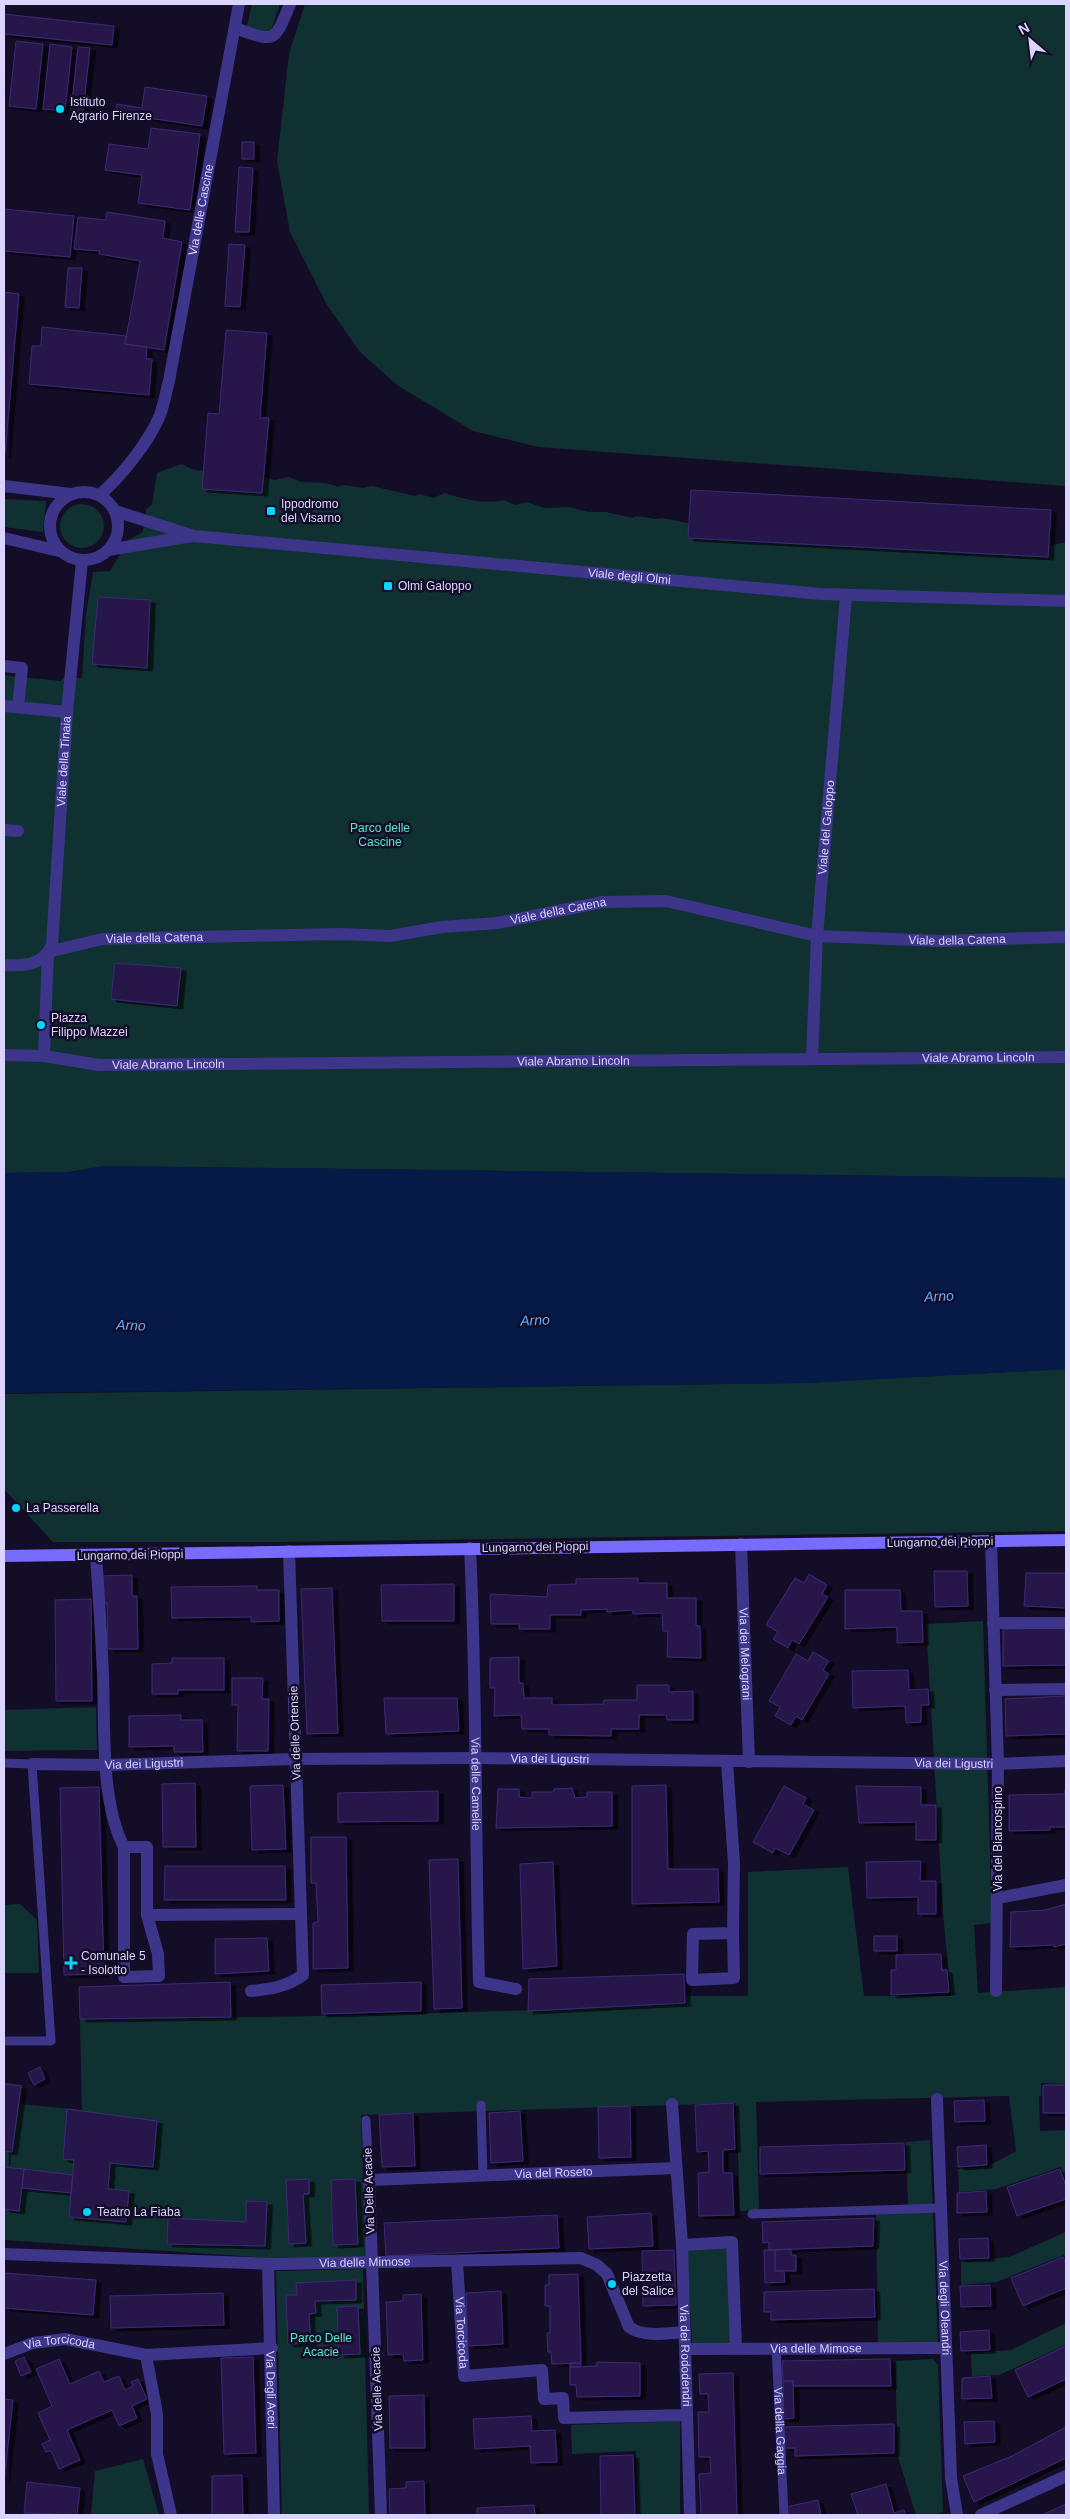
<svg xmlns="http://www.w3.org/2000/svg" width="1070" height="2519" font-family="Helvetica,sans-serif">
  <defs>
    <filter id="shadow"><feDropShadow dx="5.5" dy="3" stdDeviation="0" flood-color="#0009"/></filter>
  </defs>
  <rect width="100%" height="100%" fill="#140d27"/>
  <path fill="#103132" d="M252 4H280L271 30 265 32 247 26Z
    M305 4H1066V486L538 447 473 431 397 385 360 352 327 305 290 232 277 161 289 54Z
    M181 464 194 470 260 475 274 480 289 477 301 482 326 483 338 487 344 485 363 488 372 486 415 496 420 494 433 498 445 493C463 499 485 505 504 500L515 505 527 502 544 508 569 507 588 512H606L632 518 637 516 655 519 663 518 692 524 1048 546 1066 542V1178L105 1166 69 1172 4 1173V675L61 681 63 678H82L86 615 93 572 110 571 121 553 124 542 142 533 146 521V510L152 504 157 473Z
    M4 499 46 501 43 532 4 527Z
    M60 526a22 22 0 1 1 44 0a22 22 0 1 1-44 0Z
    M1066 1369V1531L280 1542H53L4 1489V1394L805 1383Z
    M983 1621 992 1923 974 1925 978 1993 1066 1987V2084L1041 2083V2096H1039L1040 2131 1066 2130V2181L1061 2167 996 2189 959 2192 958 2169 987 2167 1016 2151 1009 2096 756 2102 759 2210 740 2211 736 2103 361 2115 366 2260 270 2258 4 2240V2083L22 2085 20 2104 82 2110 80 2019C282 2018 484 2013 685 2004L686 1996H748V1872L848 1867 864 1996H951L943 1913 926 1624Z
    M96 1707 97 1750 4 1751V1710Z
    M20 1904 37 1920 39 1973H4V1905Z
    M930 2140 938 2343H878L876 2207 908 2205 906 2142Z
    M1066 2232V2260L1064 2255 997 2282 961 2285V2262L1009 2257Z
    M727 2247 732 2343 692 2344 687 2249Z
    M363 2269 369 2515H282L276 2271Z
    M1066 2323V2345L999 2375 972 2376 971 2353 1011 2350Z
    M933 2359 938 2365 943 2512 935 2515H916L898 2457 895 2361Z
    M680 2421V2515H637L636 2451 572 2454 571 2425Z
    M143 2459 159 2515H91L95 2471Z"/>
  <path fill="#061a48" d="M105 1166 1066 1178V1369L805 1383 4 1393V1173L69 1172Z"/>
  <path fill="#25184a" stroke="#3d2878" filter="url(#shadow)" d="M4 14 114 26 112 45 4 34Z
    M16 41 43 44 36 109 9 106Z
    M50 44 72 47 65 111 43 109Z
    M78 47 90 48 83 112 71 111Z
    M145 87 207 96 202 126 115 113 117 104 142 108Z
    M151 128 200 134 190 210 138 203 142 175 105 170 109 144 148 149Z
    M242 142H254V159H242Z
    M239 167 253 168 249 232H235Z
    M4 209 74 216 70 257 4 251Z
    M107 212 165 221 163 238 182 242 164 350 125 344 140 261 99 254 100 251 74 249 78 217 106 220Z
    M229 244 245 245 240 307 225 306Z
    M68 268H82L79 308 65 307Z
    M4 292 19 294 5 455H4Z
    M42 327 126 336 125 344 147 347 146 359H152L149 395 29 384 32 346H41Z
    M226 330 267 333 260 418H269L262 493 202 489 208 413 219 414Z
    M691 490 1051 510 1048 557 688 538Z
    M98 597 150 600 147 668 92 664Z
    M115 963 181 968 177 1006 111 999Z
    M934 1571H967L968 1606 935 1607Z
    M1026 1573H1066V1608L1024 1606Z
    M809 1574 827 1585 822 1594 828 1597 799 1644 792 1640 788 1648 773 1639 778 1632 766 1625 795 1578 804 1583Z
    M132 1575V1596H137L138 1649H108L107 1603H101V1576Z
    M638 1578V1583H667V1598H696V1626H700L701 1658 667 1657 668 1631H663L662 1613 633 1614V1610L607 1612V1609L581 1610V1615H550V1629H519V1624H491L490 1594 547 1597 548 1585 576 1584V1579Z
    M454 1584V1621H382L381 1585Z
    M257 1586V1590H279V1621L251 1622V1617L172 1618 171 1587Z
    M332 1588 338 1733 307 1734 301 1589Z
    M845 1590H900L901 1611H922L923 1642 897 1643V1627L845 1629Z
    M91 1599 92 1701H56L55 1600Z
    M1065 1628 1066 1665 1003 1666V1629Z
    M813 1652 829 1661 823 1670 829 1674 802 1720 796 1716 791 1725 775 1716 780 1707 769 1701 796 1654 808 1661Z
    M519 1657V1683H523L524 1698H552V1705L603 1704 604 1700H637V1685H669V1692L693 1691V1720H667L666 1715H639V1729H611V1736L549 1735V1729H522L521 1715 494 1716 495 1688H490V1658Z
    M172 1658H224V1690H178V1694H152V1664L172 1663Z
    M908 1670 909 1690 928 1689 929 1705H921V1722L906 1723 905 1706 853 1708 852 1671Z
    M232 1678H263L262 1699H269L268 1751H237L238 1705H232Z
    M1065 1696 1066 1734 1006 1736 1005 1699Z
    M384 1698H457L459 1731 386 1734Z
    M181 1715V1720H202L203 1752H174V1746L129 1747V1716Z
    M195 1783 196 1847H163L162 1784Z
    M283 1785 286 1849 252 1850 250 1786Z
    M666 1785 668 1869H718L719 1902 632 1904V1786Z
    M784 1786 806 1798 803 1804 814 1810 789 1855 775 1848 773 1853 753 1842Z
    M856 1786 921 1787V1805H936V1840H916V1822L859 1823Z
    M99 1787 104 1974 64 1975 60 1788Z
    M572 1788 575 1798 587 1797V1792H612V1826L496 1828 498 1789H519V1797L532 1798V1792H553L554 1789Z
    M1065 1790 1066 1827H1050V1830L1009 1831V1795L1065 1794Z
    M438 1791V1821L338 1822V1793Z
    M311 1837H346L348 1968 313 1969V1923L318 1922 316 1883H311Z
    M458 1859 462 2008 434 2009 429 1860Z
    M921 1861 920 1881H936V1914H918V1897L867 1898 866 1862Z
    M553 1862 557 1966 523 1969 520 1864Z
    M165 1866H285L286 1900H164Z
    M1066 1904V1944L1054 1947V1945L1010 1947 1011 1912 1045 1910Z
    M874 1936H897V1951H874Z
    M267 1938 269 1971 215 1974V1939Z
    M941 1954 942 1970H947L949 1992 891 1995V1970H896V1955Z
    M684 1974 685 2003 528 2011 529 1979Z
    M230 1982 231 2017 80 2019 79 1987Z
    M421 1982V2011L322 2014 321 1985Z
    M40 2067 45 2079 34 2085 28 2073Z
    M4 2084 21 2086 12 2152 5 2151 4 2163Z
    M1043 2085H1066V2113H1043Z
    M984 2100 985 2121 955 2122 954 2101Z
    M733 2103 735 2149 723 2150V2173H732L734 2215 699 2216 698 2173 709 2172 708 2151 697 2152 695 2105Z
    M630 2106 631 2157 599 2158 598 2107Z
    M67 2109 157 2121 153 2167 110 2163 108 2189 129 2191 126 2222 69 2217 74 2160 63 2159Z
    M520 2111 523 2161 491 2163 489 2113Z
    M413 2113 415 2166 382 2167 379 2115Z
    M904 2143 905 2170 760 2174V2147Z
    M986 2145 987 2165 958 2167 957 2147Z
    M4 2167 24 2169 19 2211 4 2209Z
    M24 2169 73 2175 71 2193 22 2188Z
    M1060 2169 1066 2186V2199L1017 2216 1007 2187Z
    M309 2179V2194H303L306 2243 289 2244 286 2180Z
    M355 2179 358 2244 333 2245 331 2180Z
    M986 2191 987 2212 957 2213V2193Z
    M246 2201 267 2202 265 2246 167 2244 168 2218 246 2222Z
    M651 2213 653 2246 589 2249 587 2217Z
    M557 2215 559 2248 386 2256 384 2223Z
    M874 2218 873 2246 769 2250V2242L763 2243 762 2222Z
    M988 2238 989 2258 960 2259 959 2239Z
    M791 2249V2255H796V2271H775V2250Z
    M674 2250 676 2305 643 2306 642 2251Z
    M764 2250H775V2271H784L785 2282 765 2283Z
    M1063 2257 1066 2264V2288L1023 2306 1011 2278Z
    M4 2273 96 2280 93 2315 4 2308Z
    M578 2274 581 2363 552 2364 551 2352H548L547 2333H550V2306H545V2285H549V2275Z
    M356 2280V2300L315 2301 316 2313 309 2314 311 2343 288 2344 286 2295H297L296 2283Z
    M990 2285 991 2306 961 2307 960 2286Z
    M874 2289 875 2317 771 2320V2312H764V2292Z
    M501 2291 503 2344 468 2346 466 2293Z
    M223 2293 224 2325 111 2328 110 2296Z
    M421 2294 423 2360 404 2361 403 2354 388 2355 386 2302 403 2301V2295Z
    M358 2306 360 2354 339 2355 337 2307Z
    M989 2330 990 2350 961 2351 960 2332Z
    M1066 2346V2379L1028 2397 1015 2370Z
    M24 2357 31 2372 21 2376 15 2361Z
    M253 2357 256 2453 224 2454 221 2358Z
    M59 2359 70 2384 99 2371 104 2382 119 2376 125 2390 133 2386 131 2382 138 2379 147 2399 132 2406 137 2418 119 2426 112 2410 67 2430 80 2460 59 2469 51 2451 46 2452 42 2444 50 2440 38 2413 52 2406 36 2369Z
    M890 2359 891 2386H793V2381H783L782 2361Z
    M597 2362 640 2363V2396L577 2397 576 2385H570V2367L597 2366Z
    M570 2363H581V2367H570Z
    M733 2373 737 2515H701L699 2474 711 2473 710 2457H699L698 2412H709L708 2394H700L699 2374Z
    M990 2376 992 2398 962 2399V2378Z
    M783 2381H793L794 2418 784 2419Z
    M424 2395 425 2448H390L389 2396Z
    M4 2399 13 2400 4 2481Z
    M531 2416 532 2431 555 2430 557 2462 531 2463 530 2446 475 2449 473 2419Z
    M994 2421 995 2442 965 2444 964 2422Z
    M894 2424V2453L795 2456V2448H784V2427Z
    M1066 2427V2458L974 2502 963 2476 1012 2456Z
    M633 2455 635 2515H585H601L600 2456Z
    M242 2475 243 2515H212V2476Z
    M424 2481 425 2515H390L389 2489 406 2488V2482Z
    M27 2482 80 2488 77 2515 24 2513Z
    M886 2484 894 2513 904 2510 905 2515H858L851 2494Z
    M818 2500 821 2515H787L786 2507Z
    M1066 2504V2515H1042Z
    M534 2505 535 2515H477V2508Z"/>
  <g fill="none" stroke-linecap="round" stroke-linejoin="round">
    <g stroke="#3d358a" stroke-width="9">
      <path d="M4 1763 32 1764 51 2041H4"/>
      <path d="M481 2105 483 2176"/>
      <path d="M366 2120 369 2180"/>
      <path d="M752 2214 941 2208"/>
      <path id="s1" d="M776 2347 784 2515"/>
    </g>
    <g stroke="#3d358a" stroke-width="12">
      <path d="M235 28C275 42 274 44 290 4"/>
      <path d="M4 486 71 494"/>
      <circle cx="84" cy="526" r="34"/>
      <path id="s2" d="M100 495C122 475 149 442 160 415 164 404 166 392 169 381L239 4"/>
      <path id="s3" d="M115 511 194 536 821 594 1066 601"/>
      <path d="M4 538 59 551"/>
      <path d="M108 550 192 536"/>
      <path d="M4 666 22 668 18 707"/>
      <path d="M4 706 67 712"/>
      <path d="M4 830 18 831"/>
      <path id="s4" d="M4 965C24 966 42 966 52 945L67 712 82 561"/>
      <path id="s5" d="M4 1055 44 1056 99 1065 1066 1057"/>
      <path id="s6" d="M44 1056 48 952 102 939 343 934 390 936 442 927 497 923 603 902 666 901 817 936 940 941 1066 937"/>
      <path id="s7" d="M812 1059 817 936 846 596"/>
      <path d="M991 1541 998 1764 996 1991"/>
      <path id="s8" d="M741 1544 749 1762"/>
      <path id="s9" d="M470 1548C477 1693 475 1837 479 1982L516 1989"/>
      <path d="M96 1556C99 1595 101 1634 103 1674 105 1725 100 1801 124 1847"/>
      <path d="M993 1623H1066"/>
      <path d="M995 1690 1066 1689"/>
      <path d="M727 1762 734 1863 733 1933 693 1934 692 1980 734 1978 733 1933"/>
      <path id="s10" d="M32 1764 105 1765 295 1759 477 1758 998 1764 1066 1761"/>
      <path d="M124 1847H147V1915L158 1954 159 1976 124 1977Z"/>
      <path d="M998 1898 1066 1885"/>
      <path d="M147 1915 301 1914"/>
      <path d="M251 1991C271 1989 286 1987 303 1975L289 1551"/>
      <path id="s11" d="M937 2099 951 2478 957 2515"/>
      <path id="s12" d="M672 2104 682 2245 690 2515"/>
      <path d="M682 2245 732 2242 736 2348"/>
      <path id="s13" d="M4 2254 277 2264 581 2258 597 2265 607 2274 629 2327C644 2338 668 2333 685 2332"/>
      <path id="s14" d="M457 2261 464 2376 542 2370 544 2399 563 2398 564 2418 687 2415"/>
      <path id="s15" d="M268 2264 274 2515"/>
      <path id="s16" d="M686 2349 946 2348"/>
      <path id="s17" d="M4 2354 33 2343 65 2339 146 2355 157 2414V2454L171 2515"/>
      <path d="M146 2355 272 2348"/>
      <path id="s18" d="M381 2515 369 2180 676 2168"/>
      <path d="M981 2515 1066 2476"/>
    </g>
    <path stroke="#786bff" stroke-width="12" d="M4 1556 1066 1540"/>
  </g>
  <g fill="#00d6ff" stroke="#140d27" stroke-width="2">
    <circle cx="60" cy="109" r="5"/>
    <rect x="266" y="506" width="10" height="10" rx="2.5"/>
    <rect x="383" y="581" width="10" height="10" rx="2.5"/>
    <circle cx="41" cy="1025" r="5"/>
    <circle cx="16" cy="1508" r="5"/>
    <path d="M68.5 1955.5h5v5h5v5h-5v5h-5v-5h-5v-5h5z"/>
    <circle cx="87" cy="2212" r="5"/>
    <circle cx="612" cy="2284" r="5"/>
  </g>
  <g text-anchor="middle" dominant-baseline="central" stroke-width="5" stroke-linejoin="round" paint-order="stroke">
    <g font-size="12" fill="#dbd4ff" stroke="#140d27" text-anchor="start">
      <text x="70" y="102">Istituto<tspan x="70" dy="14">Agrario Firenze</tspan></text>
      <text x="281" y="504">Ippodromo<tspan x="281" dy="14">del Visarno</tspan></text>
      <text x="398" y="586">Olmi Galoppo</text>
      <text x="51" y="1018">Piazza<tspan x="51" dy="14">Filippo Mazzei</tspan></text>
      <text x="26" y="1508">La Passerella</text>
      <text x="81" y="1956">Comunale 5<tspan x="81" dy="14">- Isolotto</tspan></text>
      <text x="97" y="2212">Teatro La Fiaba</text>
      <text x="622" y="2277">Piazzetta<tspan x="622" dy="14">del Salice</tspan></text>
    </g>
    <g font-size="12" fill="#dbd4ff" stroke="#140d27">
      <text stroke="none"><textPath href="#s2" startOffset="310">Via delle Cascine</textPath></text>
      <text stroke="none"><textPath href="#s3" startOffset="520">Viale degli Olmi</textPath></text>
      <text stroke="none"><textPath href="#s4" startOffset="240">Viale della Tinaia</textPath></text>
      <text stroke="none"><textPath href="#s7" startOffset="232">Viale del Galoppo</textPath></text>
      <text stroke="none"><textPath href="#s6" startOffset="618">Viale della Catena</textPath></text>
      <text stroke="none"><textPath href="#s6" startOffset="212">Viale della Catena</textPath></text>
      <text stroke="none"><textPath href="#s6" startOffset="1022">Viale della Catena</textPath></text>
      <text stroke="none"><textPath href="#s5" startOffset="975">Viale Abramo Lincoln</textPath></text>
      <text stroke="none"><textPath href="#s5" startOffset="570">Viale Abramo Lincoln</textPath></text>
      <text stroke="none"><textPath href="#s5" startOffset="165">Viale Abramo Lincoln</textPath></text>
      <text transform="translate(940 1542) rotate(-1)">Lungarno dei Pioppi</text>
      <text transform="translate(535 1547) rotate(-1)">Lungarno dei Pioppi</text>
      <text transform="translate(130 1555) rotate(-1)">Lungarno dei Pioppi</text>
      <text stroke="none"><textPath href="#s8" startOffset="110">Via dei Melograni</textPath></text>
      <text transform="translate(295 1733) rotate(-92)">Via delle Ortensie</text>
      <text stroke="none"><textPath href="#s10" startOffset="518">Via dei Ligustri</textPath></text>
      <text stroke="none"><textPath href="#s10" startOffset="112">Via dei Ligustri</textPath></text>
      <text stroke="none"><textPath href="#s10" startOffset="922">Via dei Ligustri</textPath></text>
      <text stroke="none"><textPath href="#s9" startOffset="236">Via delle Camelie</textPath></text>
      <text transform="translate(998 1839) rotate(-90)">Via del Biancospino</text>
      <text stroke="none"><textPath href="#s18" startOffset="520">Via del Roseto</textPath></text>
      <text transform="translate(369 2191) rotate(-92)">Via Delle Acacie</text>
      <text stroke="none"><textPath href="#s13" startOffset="361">Via delle Mimose</textPath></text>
      <text stroke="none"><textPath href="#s11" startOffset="209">Via degli Oleandri</textPath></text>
      <text stroke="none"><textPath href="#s14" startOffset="72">Via Torcicoda</textPath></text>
      <text stroke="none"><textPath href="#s17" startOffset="58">Via Torcicoda</textPath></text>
      <text stroke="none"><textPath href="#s16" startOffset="130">Via delle Mimose</textPath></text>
      <text stroke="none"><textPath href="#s12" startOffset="252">Via dei Rododendri</textPath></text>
      <text transform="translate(377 2389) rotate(-92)">Via delle Acacie</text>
      <text stroke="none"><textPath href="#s15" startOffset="126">Via Degli Aceri</textPath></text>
      <text stroke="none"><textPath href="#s1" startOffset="84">Via della Gaggia</textPath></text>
    </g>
    <g font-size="12" fill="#56e9cd" stroke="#140d27">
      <text x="380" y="828">Parco delle<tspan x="380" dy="14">Cascine</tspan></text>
      <text x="321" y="2338">Parco Delle<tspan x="321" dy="14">Acacie</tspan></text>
    </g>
    <g font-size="14" font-style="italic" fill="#62adff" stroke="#140d27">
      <text transform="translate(939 1296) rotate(-3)">Arno</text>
      <text transform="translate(535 1320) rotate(-3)">Arno</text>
      <text transform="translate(131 1325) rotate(2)">Arno</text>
    </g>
  </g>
  <rect width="1070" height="2519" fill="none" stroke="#dbd4ff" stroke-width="10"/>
  <g transform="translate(1030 40) rotate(332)" stroke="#140d27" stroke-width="4" paint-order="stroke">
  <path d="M0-4L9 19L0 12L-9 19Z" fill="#dbd4ff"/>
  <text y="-8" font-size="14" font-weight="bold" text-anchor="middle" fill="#dbd4ff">N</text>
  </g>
</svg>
